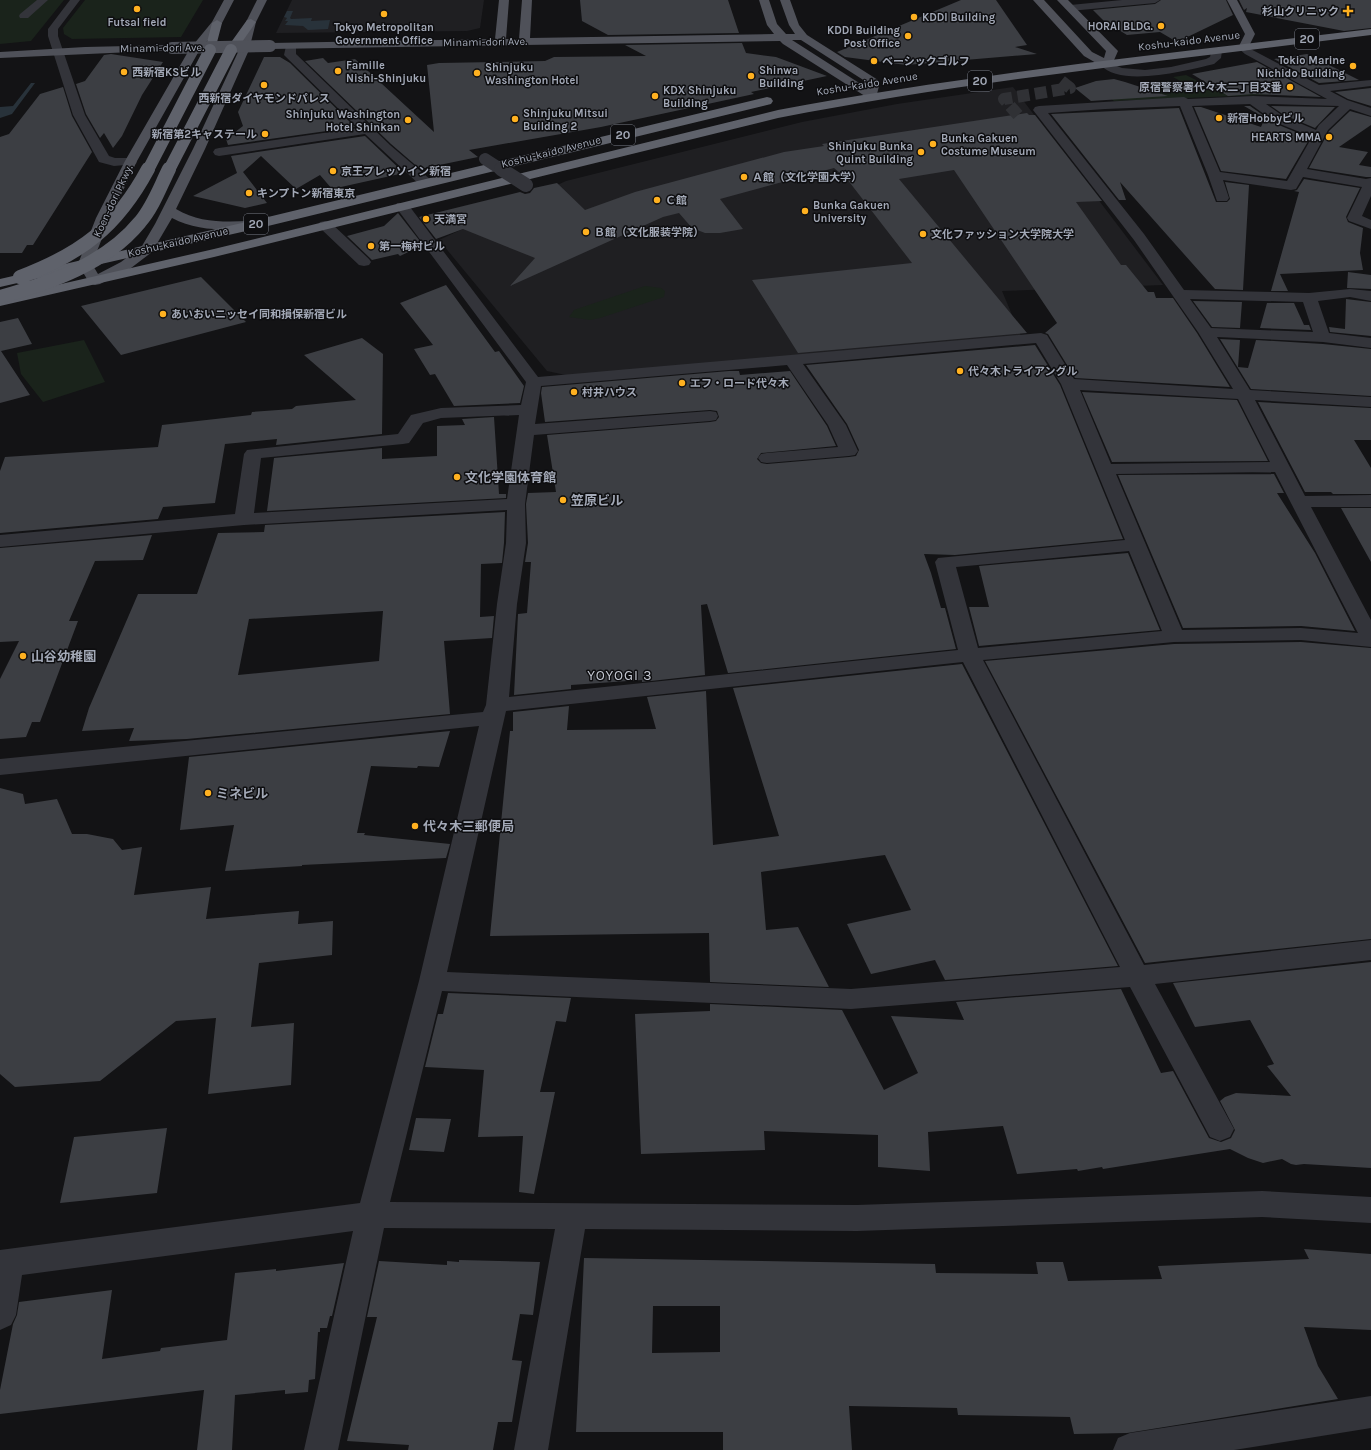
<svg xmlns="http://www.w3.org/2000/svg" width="1371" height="1450" font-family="Karla,'Noto Sans JP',sans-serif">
  <rect width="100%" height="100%" fill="#131315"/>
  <path fill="#1f1f22" d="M292 0H484L480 28 467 31 276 33Z
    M1013 87 1163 285 1002 291 1021 336 570 376 547 371 439 240 566 181 802 122 897 104Z"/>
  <path fill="#1a231b" d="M0 0H64L31 41 0 44Z
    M85 0H203L181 37 72 39 64 34 63 28Z
    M1186 75 1214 89 1306 93 1114 101 1097 88H1166L1174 86H1189L1173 77Z
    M645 286 661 288 665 291 664 297 600 318 590 320 569 317 574 310Z
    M84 340 105 382 43 402 21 374 17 353Z"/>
  <path fill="#28323a" d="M287 11H293L290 18 291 19 312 18 311 21 330 20 328 29 308 30 303 26 285 25 288 21H285L287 18 284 17Z
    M31 83H35L12 114 0 118V107L13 106Z"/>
  <path fill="#3c3e43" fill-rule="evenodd" d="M580 0H728L739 33 608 35 582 21Z
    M961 0H996L1027 45 1015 47 1037 54 906 65 845 57 837 52Z
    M1161 0H1226L1233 15 1177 42 1160 32 1127 35 1104 21 1093 10 1155 4Z
    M1239 0H1371V28L1344 31 1246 12 1247 8 1244 10Z
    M742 43 746 53 776 57 827 76 751 92 754 94 601 127 469 150 478 157 420 169 391 144 305 61 323 58 328 63 355 59 434 132 427 65 439 63 545 61 554 57 646 56 625 45Z
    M111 54 163 62 142 95 122 136 113 148 104 133 100 138 86 114 76 84 85 81 104 55Z
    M1307 54 1359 80 1319 83 1274 59Z
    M264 57H280L290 63 355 127 228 145 226 139 243 126 238 112Z
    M1257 62 1321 97 1253 94 1228 96 1192 74Z
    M1114 79 1125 82 1168 96 1091 101 1075 88 1096 81Z
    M63 87 72 116 92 152 33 245H27L22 253H0V137L9 134 40 94Z
    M1371 88V106L1348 99 1335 92Z
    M1244 106H1250L1274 123 1310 138 1286 179 1221 171 1194 107H1201L1261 127 1265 118Z
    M1271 106 1335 107 1315 128 1284 115Z
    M1179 108 1216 202H1227L1230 199 1225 182 1249 185 1243 290 1215 289 1120 182 1126 200H1119L1051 114Z
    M1350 111 1371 117V125L1339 147 1368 152 1359 165 1371 167V177H1366L1309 168 1329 131Z
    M1027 113 1029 115H1035L1102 201 1076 202 1121 265H1126L1148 292H1154L1156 298H1173L1197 333 1230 387 1075 378 1048 334 1045 333 1057 323 954 170 899 179 1027 333 798 353 752 280 912 263 847 179 834 168 720 199 743 229 720 233H705L692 228 679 213 663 217 510 286 535 258 463 229 436 239 419 217 520 192 525 194 530 193 534 188 557 183 585 210 635 192 784 152 824 146 822 144Z
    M365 136 404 173 332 189 320 175 296 189 261 156 243 172 267 203 245 208 193 196 237 173 231 156Z
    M1304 179 1360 188 1346 217 1348 222 1363 228 1360 253 1363 270 1280 274 1288 291H1271L1299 192 1294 191 1297 190Z
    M398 213 423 245 400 256 398 254 372 260 347 236 384 226Z
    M1348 272 1371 275V289L1347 288Z
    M201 277 246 322 121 355 81 306Z
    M446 285 495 352 499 351 524 386 520 403 454 406 435 374 430 375 414 349 433 345 400 303Z
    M1346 299 1371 302V336L1330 332 1329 327 1345 329Z
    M1193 301 1242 302 1240 328 1212 327Z
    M1267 303H1294L1304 325H1309L1311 330 1260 328Z
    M18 318 32 344 1 351 30 395 0 403V322Z
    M362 338 383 354 382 434 276 445 277 439 225 444 215 503 163 507 158 519 0 533V471L5 457 158 447 162 425 251 415 252 412 292 409 296 406 356 400 304 355Z
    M1220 339 1240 340 1238 367 1248 368 1256 340 1323 344 1371 349V396L1251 389Z
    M1035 345 1060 385 1123 539 955 555 924 554 931 573 941 608H945L956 649 728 673 707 604 701 605 705 675 642 682V680L571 685V689L514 695 518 614 527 613 531 562H525L528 543 526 504 528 493 556 492 547 435 710 422 716 421 719 417 717 411 710 410 545 422 541 393 542 387 729 371H739L740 375 790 371 827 426 836 446 761 453 757 459 761 463 767 464 849 457 856 456 859 450 847 424 806 365Z
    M1082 392 1237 400 1268 461 1112 462Z
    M1258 402 1371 408V440H1354L1371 468V494H1333L1331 492H1305Z
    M494 417 499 494H506V498L267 511 274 458 382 448V459L437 456V426L465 425 462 419Z
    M1274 474 1284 493H1277L1315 553 1355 631 1301 626 1183 628 1118 475Z
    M1341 508H1371V562Z
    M505 512 504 543 502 563 481 564 480 617 494 616 492 638 444 641 450 714 187 739 129 741 134 728 82 731 89 708 138 594H197L218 533 264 532 265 525ZM383 611 379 661 238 675 249 619Z
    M152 535 143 560 95 561 69 621H78L40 722H32L26 737 0 739V679L19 641 0 642V548Z
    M1128 553 1160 630 979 646 969 607H989L979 566Z
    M1301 642 1371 648V939L1145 963 985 661 1174 644Z
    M962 664 1118 966 945 980 935 960 871 974 847 924 911 910 885 855 761 872 766 930 798 927 829 987 710 982 709 933 490 936 510 731H513V712L569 706 567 730 656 729 647 697 706 691 713 845 779 836 733 688Z
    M450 731 439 767 418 766 417 768 371 766 357 833H365L364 835 450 844 446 858 302 865V866L225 871 234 825 180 830 189 757Z
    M0 788 23 794 25 804 57 799 72 834H87L113 839 122 850 142 847 134 895 211 887 206 919 299 911 298 924 333 921 332 955 259 963 251 1027 294 1023 291 1085 208 1094 216 1018 176 1021 100 1081 15 1087 0 1074Z
    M1371 962V1168L1304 1164 1296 1165 1291 1164 1282 1159 1263 1163 1248 1158 1230 1149 1103 1169 1102 1167 1078 1171 1077 1169 1017 1174 1003 1126 928 1132 930 1171 878 1167V1135L764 1131 765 1150 641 1154 635 1014 710 1011V1004L842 1010 884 1090 918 1073 891 1016 964 1020 956 1002 1121 989 1161 1073 1173 1071 1209 1138 1221 1142 1231 1138 1235 1130 1220 1101 1225 1097 1236 1093 1291 1096 1267 1066 1274 1064 1250 1020 1195 1027 1173 983Z
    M448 993 571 998 566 1022 556 1021 540 1092H555L534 1194 519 1192 523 1136 478 1137 484 1070 425 1067 438 1014H443Z
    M416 1118 451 1119 444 1152 409 1150Z
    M167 1128 157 1193 60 1203 74 1137Z
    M1304 1249 1371 1254V1330L1304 1327 1318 1366 1338 1399 1127 1433 1074 1434 1070 1417 958 1415 957 1408 849 1406 852 1450H723V1432H576L584 1258 935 1264 936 1273 1038 1274 1036 1262H1063L1068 1281 1162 1279 1158 1266 1309 1259ZM653 1306H720V1352L652 1353Z
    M459 1260 540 1262 533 1315 520 1314 512 1360 522 1361 512 1422H498L493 1450H408L409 1445 347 1441 377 1317H367L379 1261 447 1265V1261L459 1262Z
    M344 1263 332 1316H330L327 1328H320V1332H318L315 1379 309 1380 308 1392 285 1394V1390L235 1395 232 1450H197L204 1390 0 1414V1390L13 1324 17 1315 19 1302 112 1290 102 1359 160 1351 161 1348 227 1340 235 1273 276 1269V1271Z"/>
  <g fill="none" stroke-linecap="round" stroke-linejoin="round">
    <path stroke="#303135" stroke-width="12" stroke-dasharray="12 5.5" stroke-linecap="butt" d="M1018 115 1004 99 1070 88 1060 80"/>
    <path fill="#33343a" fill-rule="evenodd" d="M37 0H48L28 18H20L19 16 20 14Z
      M70 0H80L58 29V36L85 115 109 156 115 158H136L137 161 136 164 114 166 99 162 73 115 48 36V29Z
      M1122 0H1160L1155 3 1070 11 1065 8 1070 5Z
      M291 43 296 46V54L390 145 431 180 433 183 431 186H421L365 134 219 156 215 155 213 152 215 149 219 148 358 128 286 57 284 55 286 46Z
      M1243 45 1319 85 1371 80V86L1330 91 1347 100 1371 108V116L1350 109 1328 130 1307 169 1366 179 1371 178V196L1362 216 1371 220V229L1349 221 1347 218 1362 187 1303 177 1296 189 1291 190 1223 180 1229 198 1227 201H1217L1208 175 1180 106 1105 109 1048 113 1144 234 1184 290 1309 293 1350 289 1371 291V301L1350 297 1318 301 1329 333 1371 338V348L1323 342 1217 337 1250 390 1371 397V407L1255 400 1305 496 1371 495V507H1311L1371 620V647L1301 640 1174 642 983 660 1144 965 1371 940V960L1155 984 1234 1129 1230 1137 1220 1141 1210 1137 1130 987 851 1009 442 991 390 1202 857 1205 1262 1191 1371 1197V1223L1262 1217 857 1231 585 1229 548 1450H514L555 1229 384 1228 338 1450H304L353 1231 22 1275 16 1315 11 1325 0 1330V1250L360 1203 419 981 479 726 0 775V759L483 712 486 705 497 604 506 543 507 510 244 525 0 547V535L235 514 244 454 247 450 398 434 411 415 441 408 521 405 526 382 395 206 397 203H407L538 377 1041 333 1047 335 1074 379 1233 389 1198 332 1134 240 1033 110 1035 107 1039 106 1184 97 1188 99 1253 96 1327 99 1245 54 1238 48ZM1250 104 1275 122 1312 137 1287 181 1220 172 1192 106ZM1266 104 1339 106 1319 125 1316 130 1283 116ZM1190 299 1303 302 1313 332 1211 328ZM1036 343 1061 384 1125 540 938 558 935 562 958 650 509 697 517 604 526 543 525 504 534 435 710 421 716 420 718 416 716 412 710 411 535 424 541 386 787 365 828 425 838 447 767 453 761 454 758 458 761 462 767 463 849 456 855 455 858 451 846 425 803 364ZM1080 390 1238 399 1270 462 1111 464ZM519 415 507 499 254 513 261 458 403 444 409 443 423 423 441 418ZM1275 472 1358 633 1301 628 1182 630 1116 474ZM1129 551 1162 631 978 648 956 567ZM963 662 1120 967 851 989 447 972 506 711Z
      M1216 48 1222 51 1221 58 1214 64C1190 70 1119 88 1101 65L1107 62 1122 68 1145 70 1171 67 1206 59 1210 57 1212 49Z
      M325 221 330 222 369 259 371 262 369 265 364 266 359 265 320 228 318 225 320 222Z
      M1371 1396V1428L1234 1450H1113L1118 1438 1130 1433Z"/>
    <path fill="#4f5159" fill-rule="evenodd" d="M224 0H234L222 23 199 51 137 161 110 218 92 264 98 274 121 262 142 246 155 224 193 149 239 50 246 22 257 0H267L256 22 249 50 205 149 176 209C199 223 224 222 250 221L255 222 257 225 255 228 250 229C223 230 196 231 172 218L152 252 131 268 100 284 95 285 90 284 78 264 96 218 125 161 189 50 212 22Z
      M499 0H509L506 39H519L522 0H532L530 38 774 34 767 25 759 0H769L777 24 786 34H795L789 25 780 0H790L799 25 807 35 878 80 880 82 876 98H868L783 44 780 41 270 49 265 46 270 43 495 39ZM792 40H801L868 83 867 88Z
      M1033 0H1044L1092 52 1104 58 1106 51 1057 0H1068L1118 51 1111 67H1103L1084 56Z
      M1227 0H1237L1255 34 1247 50 1243 51 1238 48 1245 34Z
      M172 45 177 48 176 50 0 58V52L85 47Z"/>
    <path fill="#5f626b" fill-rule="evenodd" d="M251 19 256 22 235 52H227L226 50 227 48 247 20Z
      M217 20 222 23 215 50 210 53 206 52 205 50 212 23Z
      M1371 29V35C1173 60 974 80 778 118L214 257 0 306V298L214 249 778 110C974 73 1173 53 1371 29Z
      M767 97 771 98 773 101 771 104 268 226 0 287V279L268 217Z"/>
    <path stroke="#33343a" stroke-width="12" d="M485 159 502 170"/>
    <path stroke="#33343a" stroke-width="14" d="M501 169 526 185"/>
    <path stroke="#4f5159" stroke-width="12" d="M172 48 270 46"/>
    <path stroke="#5f626b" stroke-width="12" d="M148 170 210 50
      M169 170 231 50"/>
    <path stroke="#5f626b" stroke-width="14" d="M20 277C81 254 117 227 148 169
      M0 297C50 283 106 264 140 222 153 207 160 187 169 169"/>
  </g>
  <g fill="#ffb120" stroke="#0e0e10" stroke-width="1.5">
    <circle cx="137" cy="9" r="4"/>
    <path d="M1346 5h4v4h4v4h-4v4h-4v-4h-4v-4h4z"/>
    <circle cx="384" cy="14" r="4"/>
    <circle cx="914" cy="17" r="4"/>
    <circle cx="1161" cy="26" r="4"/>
    <circle cx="908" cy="36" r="4"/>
    <circle cx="874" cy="61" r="4"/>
    <circle cx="1353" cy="66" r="4"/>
    <circle cx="338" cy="71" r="4"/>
    <circle cx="124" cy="72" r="4"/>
    <circle cx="477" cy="73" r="4"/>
    <circle cx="751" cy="76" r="4"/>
    <circle cx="264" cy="85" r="4"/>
    <circle cx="1290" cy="87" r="4"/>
    <circle cx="655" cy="96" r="4"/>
    <circle cx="1219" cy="118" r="4"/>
    <circle cx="515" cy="119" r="4"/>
    <circle cx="408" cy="120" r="4"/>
    <circle cx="265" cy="134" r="4"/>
    <circle cx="1329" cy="137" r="4"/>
    <circle cx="933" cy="144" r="4"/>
    <circle cx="921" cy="152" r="4"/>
    <circle cx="333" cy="171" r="4"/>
    <circle cx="744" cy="177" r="4"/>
    <circle cx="249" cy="193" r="4"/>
    <circle cx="657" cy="200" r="4"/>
    <circle cx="805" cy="211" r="4"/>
    <circle cx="426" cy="219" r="4"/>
    <circle cx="586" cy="232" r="4"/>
    <circle cx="923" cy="234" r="4"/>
    <circle cx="371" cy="246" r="4"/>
    <circle cx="163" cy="314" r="4"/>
    <circle cx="960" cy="371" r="4"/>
    <circle cx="682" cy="383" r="4"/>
    <circle cx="574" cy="392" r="4"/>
    <circle cx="457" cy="477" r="4"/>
    <circle cx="563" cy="500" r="4"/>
    <circle cx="23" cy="656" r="4"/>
    <circle cx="208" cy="793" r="4"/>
    <circle cx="415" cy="826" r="4"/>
  </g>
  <g text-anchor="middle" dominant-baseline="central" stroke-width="3" stroke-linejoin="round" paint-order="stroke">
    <g font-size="11" font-weight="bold" fill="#a3a9b7" stroke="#0e0e10" text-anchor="start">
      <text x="1339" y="11" text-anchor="end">杉山クリニック</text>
      <text x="922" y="17">KDDI Building</text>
      <text x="137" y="22" text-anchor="middle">Futsal field</text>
      <text x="1153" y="26" text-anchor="end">HORAI BLDG.</text>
      <text x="384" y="27" text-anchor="middle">Tokyo Metropolitan<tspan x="384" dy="13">Government Office</tspan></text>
      <text x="900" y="30" text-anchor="end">KDDI Building<tspan x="900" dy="13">Post Office</tspan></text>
      <text x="1345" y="60" text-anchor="end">Tokio Marine<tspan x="1345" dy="13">Nichido Building</tspan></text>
      <text x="882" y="61">ベーシックゴルフ</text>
      <text x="346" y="65">Famille<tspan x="346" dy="13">Nishi-Shinjuku</tspan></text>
      <text x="485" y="67">Shinjuku<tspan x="485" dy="13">Washington Hotel</tspan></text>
      <text x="759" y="70">Shinwa<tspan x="759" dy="13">Building</tspan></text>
      <text x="132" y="72">西新宿KSビル</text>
      <text x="1282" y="87" text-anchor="end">原宿警察署代々木二丁目交番</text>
      <text x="663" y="90">KDX Shinjuku<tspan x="663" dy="13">Building</tspan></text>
      <text x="264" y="98" text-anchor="middle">西新宿ダイヤモンドパレス</text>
      <text x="523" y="113">Shinjuku Mitsui<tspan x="523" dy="13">Building 2</tspan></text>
      <text x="400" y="114" text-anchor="end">Shinjuku Washington<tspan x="400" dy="13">Hotel Shinkan</tspan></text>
      <text x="1227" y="118">新宿Hobbyビル</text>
      <text x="257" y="134" text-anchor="end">新宿第2キャステール</text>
      <text x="1321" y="137" text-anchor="end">HEARTS MMA</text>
      <text x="941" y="138">Bunka Gakuen<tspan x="941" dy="13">Costume Museum</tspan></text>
      <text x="913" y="146" text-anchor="end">Shinjuku Bunka<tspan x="913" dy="13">Quint Building</tspan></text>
      <text x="341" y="171">京王プレッソイン新宿</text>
      <text x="752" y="177">Ａ館（文化学園大学）</text>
      <text x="257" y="193">キンプトン新宿東京</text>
      <text x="665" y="200">Ｃ館</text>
      <text x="813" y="205">Bunka Gakuen<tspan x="813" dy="13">University</tspan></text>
      <text x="434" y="219">天満宮</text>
      <text x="594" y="232">Ｂ館（文化服装学院）</text>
      <text x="931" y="234">文化ファッション大学院大学</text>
      <text x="379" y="246">第一梅村ビル</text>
      <text x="171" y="314">あいおいニッセイ同和損保新宿ビル</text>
      <text x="968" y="371">代々木トライアングル</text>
      <text x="690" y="383">エフ・ロード代々木</text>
      <text x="582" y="392">村井ハウス</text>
    </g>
    <g font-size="11" fill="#a3a9b7" stroke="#0e0e10">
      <text transform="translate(1189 41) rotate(-7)">Koshu-kaido Avenue</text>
      <text transform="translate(485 42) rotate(-1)">Minami-dori Ave.</text>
      <text transform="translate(162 48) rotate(-1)">Minami-dori Ave.</text>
      <text transform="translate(867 84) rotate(-9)">Koshu-kaido Avenue</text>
      <text transform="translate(551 152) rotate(-14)">Koshu-kaido Avenue</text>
      <text transform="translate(113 201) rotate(-65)">Koen-dori Pkwy.</text>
      <text transform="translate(178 242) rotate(-13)">Koshu-kaido Avenue</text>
    </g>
    <g fill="#0e0e10" stroke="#767a85" stroke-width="1">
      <rect x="1295" y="29" width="24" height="20" rx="3"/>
      <rect x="968" y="71" width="24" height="20" rx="3"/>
      <rect x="611" y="125" width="24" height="20" rx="3"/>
      <rect x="244" y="214" width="24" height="20" rx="3"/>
    </g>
    <g font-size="12" font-weight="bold" fill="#a3a9b7">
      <text x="1307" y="39">20</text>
      <text x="980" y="81">20</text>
      <text x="623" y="135">20</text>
      <text x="256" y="224">20</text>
    </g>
    <g font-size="13" font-weight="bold" fill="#a3a9b7" stroke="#0e0e10" text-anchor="start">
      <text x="465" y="477">文化学園体育館</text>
      <text x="571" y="500">笠原ビル</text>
      <text x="31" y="656">山谷幼稚園</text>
      <text x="216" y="793">ミネビル</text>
      <text x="423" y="826">代々木三郵便局</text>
    </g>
    <g font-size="14" letter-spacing="1" fill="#c4c8d2" stroke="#0e0e10">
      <text x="620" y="675">YOYOGI 3</text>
    </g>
  </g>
</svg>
